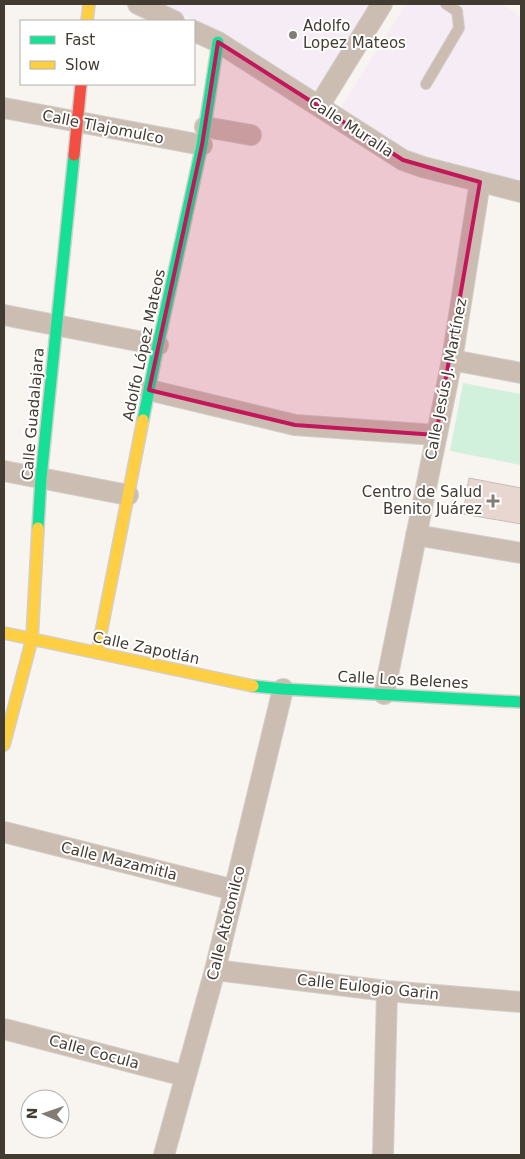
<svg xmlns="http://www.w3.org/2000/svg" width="525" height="1159" font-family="'DejaVu Sans',sans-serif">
  <rect width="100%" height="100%" fill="#f8f4ef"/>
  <path fill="#f6ecf5" d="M166 4H373L315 98 240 49Z
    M406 4H502L521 17V187L417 161 339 110Z"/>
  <path fill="#d2f1dc" d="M463 383 521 394V465L450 451Z"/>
  <path fill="#e8d6d0" stroke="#c5beba" d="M469 478 521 488V524L463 514Z"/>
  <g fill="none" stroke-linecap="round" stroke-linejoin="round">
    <defs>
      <path id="lane" d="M426 84 459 28 457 11 446 4"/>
      <path id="street" d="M138 4 174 21
        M194 31 218 42 403 160 423 167 521 192
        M319 106 382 4
        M4 108 202 145
        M205 127 251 135
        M4 315 158 345
        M452 360 521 373
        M149 390 295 425 436 435
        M4 471 128 495
        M416 535 521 553
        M384 694 452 360 480 182
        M4 832 234 890
        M215 970 387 991 521 1002
        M4 1029 185 1076
        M164 1155 215 970 283 689
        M383 1155 387 991"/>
      <path id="fast" d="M143 420 158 345 202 145 218 42
        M38 528 41 478 74 155
        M253 686 283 689 521 702"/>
      <path id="slow" d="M87 21 89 4
        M4 633 253 686
        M97 653 143 420
        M4 745 32 639 38 528"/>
      <path id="jam" d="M74 155 81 84"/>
    </defs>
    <use href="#lane" stroke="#d3cfca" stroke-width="12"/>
    <use href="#street" stroke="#d3cfca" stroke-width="22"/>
    <use href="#fast" stroke="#d3cfca" stroke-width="14"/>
    <use href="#slow" stroke="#d3cfca" stroke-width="14"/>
    <use href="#jam" stroke="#d3cfca" stroke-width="14"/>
    <use href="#lane" stroke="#cbbdb2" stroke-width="10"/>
    <use href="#street" stroke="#cbbdb2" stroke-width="20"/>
    <use href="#fast" stroke="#16e098" stroke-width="11"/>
    <use href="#slow" stroke="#ffcf43" stroke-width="11"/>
    <use href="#jam" stroke="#f24e42" stroke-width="11"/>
  </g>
  <path fill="#c2185b" fill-opacity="0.2" stroke="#c2185b" stroke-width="4" stroke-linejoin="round" d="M218 42 403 160 480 182 436 435 295 425 149 390 202 145Z"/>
  <g fill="#827c74" stroke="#fff" stroke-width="2">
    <circle cx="293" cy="35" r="5"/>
    <path d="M490.5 493.5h5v5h5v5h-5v5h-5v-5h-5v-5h5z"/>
  </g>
  <g text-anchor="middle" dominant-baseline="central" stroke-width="4" stroke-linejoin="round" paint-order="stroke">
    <g font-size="15" fill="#423b31" stroke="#fff" text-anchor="start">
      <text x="303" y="26">Adolfo<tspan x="303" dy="17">Lopez Mateos</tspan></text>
      <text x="482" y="492" text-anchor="end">Centro de Salud<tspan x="482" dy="17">Benito Juárez</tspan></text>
    </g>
    <g font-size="15" fill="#423b31" stroke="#fff">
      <text transform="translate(103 127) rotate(11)">Calle Tlajomulco</text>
      <text transform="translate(351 127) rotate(33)">Calle Muralla</text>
      <text transform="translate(144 345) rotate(-78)">Adolfo López Mateos</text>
      <text transform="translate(446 379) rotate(-79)">Calle Jesús J. Martínez</text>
      <text transform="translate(33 414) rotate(-85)">Calle Guadalajara</text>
      <text transform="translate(146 648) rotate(12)">Calle Zapotlán</text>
      <text transform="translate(403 680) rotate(3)">Calle Los Belenes</text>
      <text transform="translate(119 861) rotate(14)">Calle Mazamitla</text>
      <text transform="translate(226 923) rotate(-76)">Calle Atotonilco</text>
      <text transform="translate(368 987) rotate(6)">Calle Eulogio Garin</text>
      <text transform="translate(94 1052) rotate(15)">Calle Cocula</text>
    </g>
  </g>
  <rect width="525" height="1159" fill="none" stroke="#423b31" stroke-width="10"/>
  <rect x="20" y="20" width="175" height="65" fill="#ffffff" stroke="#b3b1ad"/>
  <rect x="30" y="36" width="25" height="8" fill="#16e098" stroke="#b3b1ad"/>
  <text x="65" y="45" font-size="15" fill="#423b31">Fast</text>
  <rect x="30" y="61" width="25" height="8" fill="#ffcf43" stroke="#b3b1ad"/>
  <text x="65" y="70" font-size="15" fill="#423b31">Slow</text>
  <g transform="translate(45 1114) rotate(272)"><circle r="24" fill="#ffffff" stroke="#b3b1ad"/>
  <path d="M0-4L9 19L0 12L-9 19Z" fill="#827c74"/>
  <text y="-8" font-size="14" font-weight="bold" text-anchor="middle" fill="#423b31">N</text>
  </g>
</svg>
